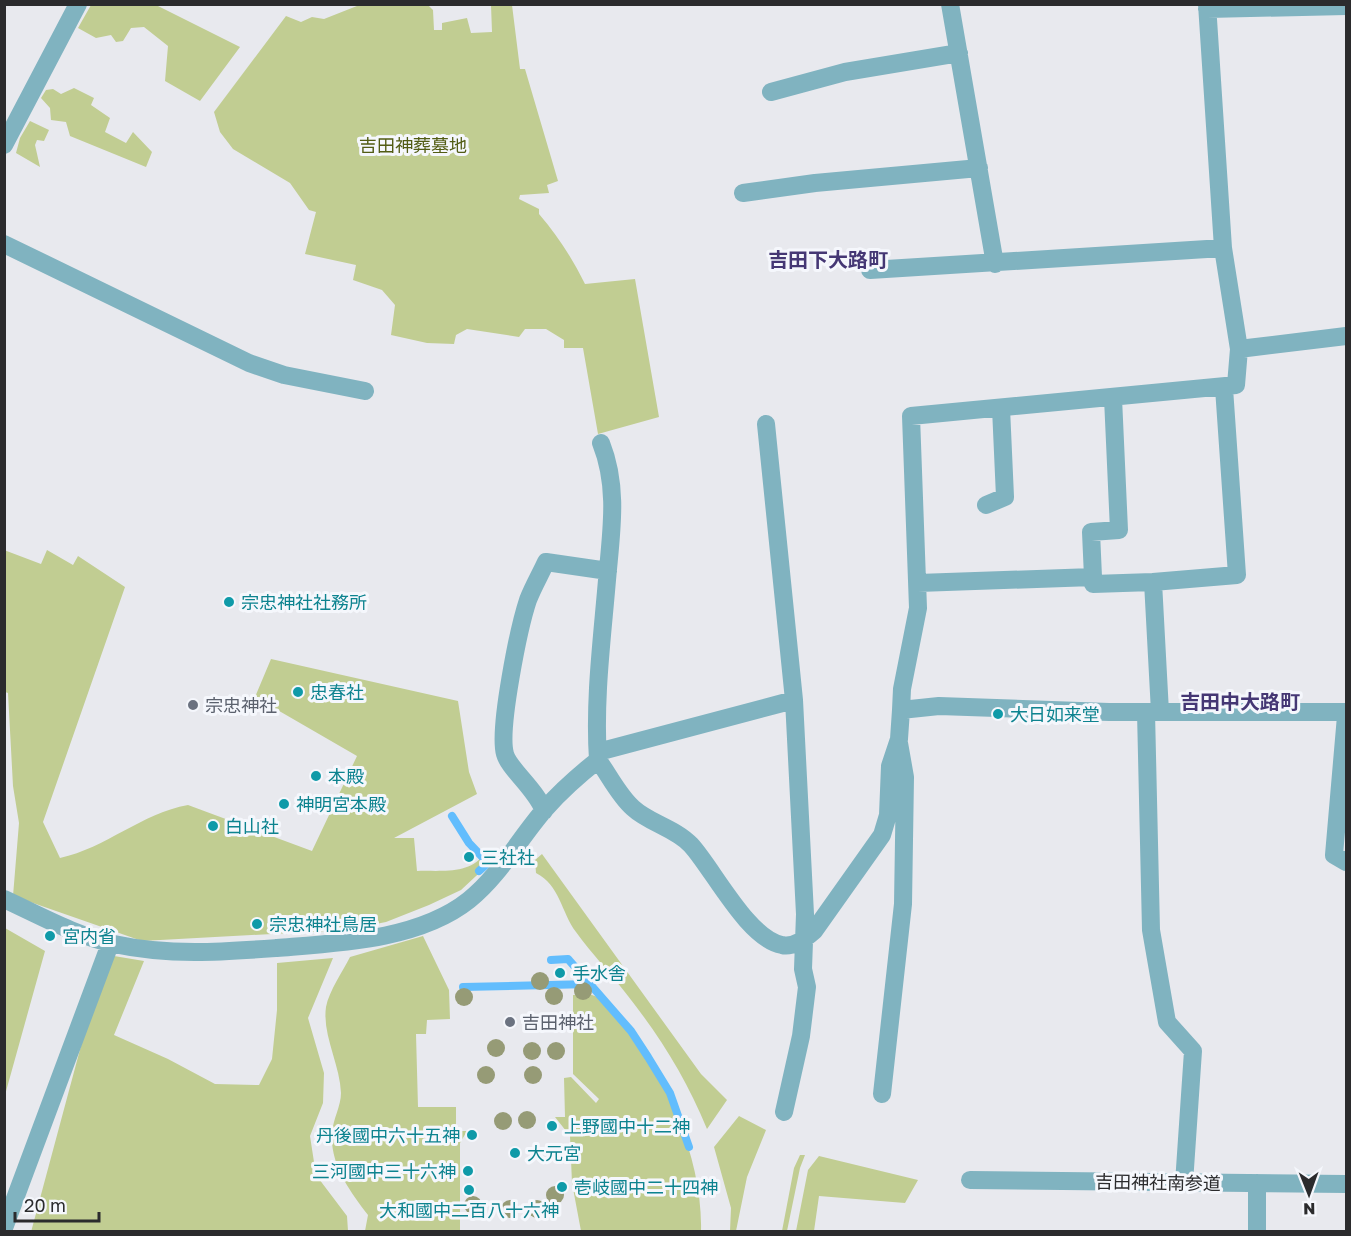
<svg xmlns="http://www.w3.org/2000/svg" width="1351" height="1236" font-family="'Golos Text','Noto Sans JP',sans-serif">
  <rect width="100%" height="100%" fill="#e8e9ee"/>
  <path fill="#c1cd92" d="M362 4 428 5 433 10 434 30H442V23L467 18 471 33 492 32 491 5H512L520 69H525L558 181 547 185 549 193 520 195 519 199 539 209V214C558 236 572 258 585 284L635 279 659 417 598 434 583 348H564V340L546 329H525L519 337 467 329 456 335 454 344 427 343 391 335 395 305 382 290 353 280 356 265 305 254 316 212 309 210 290 183 233 149 220 132 214 112 286 16 301 22 312 17 324 19Z
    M91 5H156L240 47 200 101 165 81 168 46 144 27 131 28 123 41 116 42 111 35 96 38 78 28Z
    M74 88 94 98 91 105 110 118 105 132 126 143 133 132 152 152 146 167 70 136 66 122 51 120 50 108 41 98 46 90 53 89 61 94Z
    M30 121 49 130 44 141 37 140 35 145 40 167 16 153 20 138Z
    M4 550 41 564 47 550 73 565 78 556 125 587 43 822 60 858C106 848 142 813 188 805L312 851 357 756 255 697 271 659 458 701 469 772 477 794 394 838H414L417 871C439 870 469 875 483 855L490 857V863L461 890 429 905 386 922 345 930 142 941 13 896 19 823 13 786 8 693 5 692Z
    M542 854 701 1074 727 1100 707 1129C687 1080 661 1038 628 996 611 974 592 954 576 932 561 912 560 885 536 873L535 860Z
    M5 928 45 951 5 1095Z
    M423 936 449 990 450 1019 427 1020 426 1034H416L418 1107H456V1131H467L460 1143V1231H365L368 1215C350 1191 330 1165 332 1133 333 1119 341 1106 341 1093 340 1064 322 1035 326 1007 329 991 343 971 350 957Z
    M114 956 144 961 114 1035 168 1059 215 1084 259 1085 272 1059 277 1010V963L333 958 308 1018 324 1073 323 1103 310 1136 316 1175 347 1216 348 1231 31 1232 96 990Z
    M573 995C579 995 587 994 592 995 605 999 614 1013 622 1023 667 1077 703 1161 701 1231H581L572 1183 570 1136 555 1117H565L564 1078 571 1077 596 1103 599 1099 573 1074Z
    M739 1116 766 1130 747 1177 736 1231H730L731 1208 714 1147Z
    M800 1155H805L800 1168 787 1231H782L794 1168Z
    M819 1156 918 1180 905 1203 819 1196 814 1231H796L808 1170Z"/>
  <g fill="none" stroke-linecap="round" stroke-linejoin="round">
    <path stroke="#62bdfd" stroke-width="8" d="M452 816 469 843 488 863 479 871
      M551 960 568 959 631 1031 648 1057 670 1093 689 1147
      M463 987 590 984"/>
    <path stroke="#80b3c0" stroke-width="18" d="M950 4 995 264
      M1207 9 1346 6
      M771 92 845 72 959 53
      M4 145 78 4
      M743 193 815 183 979 168
      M4 244 249 363 284 375 365 391
      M870 270 1223 248
      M1239 349 1346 336
      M766 424 794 700 805 914 803 969 807 987 801 1036 784 1112
      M986 505 1005 497 1001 408
      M1093 577 1091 532 1119 530 1113 398
      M918 583 1093 577V584L1153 582
      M901 710 902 689 918 608 911 416 1236 385 1239 349 1223 248 1207 4
      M1146 712 1151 930 1167 1022 1193 1051 1184 1183
      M1160 712 1153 582 1237 575 1224 388
      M1346 716 1334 855 1346 862
      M598 752 794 700
      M598 760C594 700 602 640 607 580 611 533 619 488 601 443
      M544 811C536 789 509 769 505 754 498 729 519 627 528 600 533 587 540 575 546 562L608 571
      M4 899C39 915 76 936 114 944 169 956 222 952 277 948 338 943 419 940 469 900 500 875 519 839 545 809 561 791 579 775 598 760 609 775 619 796 633 808 649 823 675 828 691 845 713 869 748 939 782 945 793 948 806 938 814 931L882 835 888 815 890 766 899 739 901 710 939 706 1109 712H1346
      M882 1094 903 904 905 777 899 743
      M970 1180 1346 1184
      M1257 1183V1232
      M4 1228 110 944"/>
  </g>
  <g fill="#969b76">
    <circle cx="540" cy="981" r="9"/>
    <circle cx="583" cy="991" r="9"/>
    <circle cx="554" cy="996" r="9"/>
    <circle cx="464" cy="997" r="9"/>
    <circle cx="496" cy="1048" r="9"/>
    <circle cx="532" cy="1051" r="9"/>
    <circle cx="556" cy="1051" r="9"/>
    <circle cx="486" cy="1075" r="9"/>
    <circle cx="533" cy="1075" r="9"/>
    <circle cx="527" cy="1120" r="9"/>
    <circle cx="503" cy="1121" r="9"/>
    <circle cx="555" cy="1195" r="9"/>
    <circle cx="473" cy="1205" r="9"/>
    <circle cx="510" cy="1209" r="9"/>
    <circle cx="537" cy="1209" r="9"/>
  </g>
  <g fill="#0f9aa8" stroke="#f5f7fc" stroke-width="2">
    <circle cx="229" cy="602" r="6"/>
    <circle cx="298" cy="692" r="6"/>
    <circle cx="998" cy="714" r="6"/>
    <circle cx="316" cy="776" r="6"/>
    <circle cx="284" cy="804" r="6"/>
    <circle cx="213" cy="826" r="6"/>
    <circle cx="469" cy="857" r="6"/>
    <circle cx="257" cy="924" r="6"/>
    <circle cx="50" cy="936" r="6"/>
    <circle cx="560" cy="973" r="6"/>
    <circle cx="552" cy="1126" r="6"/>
    <circle cx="472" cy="1135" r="6"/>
    <circle cx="515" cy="1153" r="6"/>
    <circle cx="468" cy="1171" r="6"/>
    <circle cx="562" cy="1187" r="6"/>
    <circle cx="469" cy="1190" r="6"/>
  </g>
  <g fill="#6b7280" stroke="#f5f7fc" stroke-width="2">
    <circle cx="193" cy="705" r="6"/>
    <circle cx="510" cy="1022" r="6"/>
  </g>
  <g text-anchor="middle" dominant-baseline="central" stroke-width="6" stroke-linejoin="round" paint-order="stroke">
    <g font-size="18" fill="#525c14" stroke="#f5f7fc">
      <text x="413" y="145">吉田神葬墓地</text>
    </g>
    <g font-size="18" fill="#0d838f" stroke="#f5f7fc" text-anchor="start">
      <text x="241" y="602">宗忠神社社務所</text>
      <text x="310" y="692">忠春社</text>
      <text x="1010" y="714">大日如来堂</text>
      <text x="328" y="776">本殿</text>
      <text x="296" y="804">神明宮本殿</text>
      <text x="225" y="826">白山社</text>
      <text x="481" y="857">三社社</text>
      <text x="269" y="924">宗忠神社鳥居</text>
      <text x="62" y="936">宮内省</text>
      <text x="572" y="973">手水舎</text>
      <text x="564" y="1126">上野國中十二神</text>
      <text x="460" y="1135" text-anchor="end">丹後國中六十五神</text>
      <text x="527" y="1153">大元宮</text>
      <text x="456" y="1171" text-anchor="end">三河國中三十六神</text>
      <text x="574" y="1187">壱岐國中二十四神</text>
      <text x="469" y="1210" text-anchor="middle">大和國中二百八十六神</text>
    </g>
    <g font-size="18" fill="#5b616d" stroke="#f5f7fc" text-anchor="start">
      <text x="205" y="705">宗忠神社</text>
      <text x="522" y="1022">吉田神社</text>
    </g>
    <g font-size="18" fill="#2b2b2d" stroke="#f5f7fc">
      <text transform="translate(1158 1182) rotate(1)">吉田神社南参道</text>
    </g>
    <g font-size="20" font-weight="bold" fill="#453774" stroke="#f5f7fc">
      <text x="828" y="259">吉田下大路町</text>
      <text x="1240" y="701">吉田中大路町</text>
    </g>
  </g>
  <rect width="1351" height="1236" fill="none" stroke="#2b2b2d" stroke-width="12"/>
  <g transform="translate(1309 1194) rotate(179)" stroke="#f5f7fc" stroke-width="4.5" paint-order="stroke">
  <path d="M0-4.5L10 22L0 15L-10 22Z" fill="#2b2b2d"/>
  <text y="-9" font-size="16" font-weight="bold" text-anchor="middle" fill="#2b2b2d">N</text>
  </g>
  <path d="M15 1212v9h84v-9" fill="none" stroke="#2b2b2d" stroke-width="3"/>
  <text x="24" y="1212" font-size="18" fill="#2b2b2d" stroke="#f5f7fc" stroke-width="4.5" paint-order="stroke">20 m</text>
</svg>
